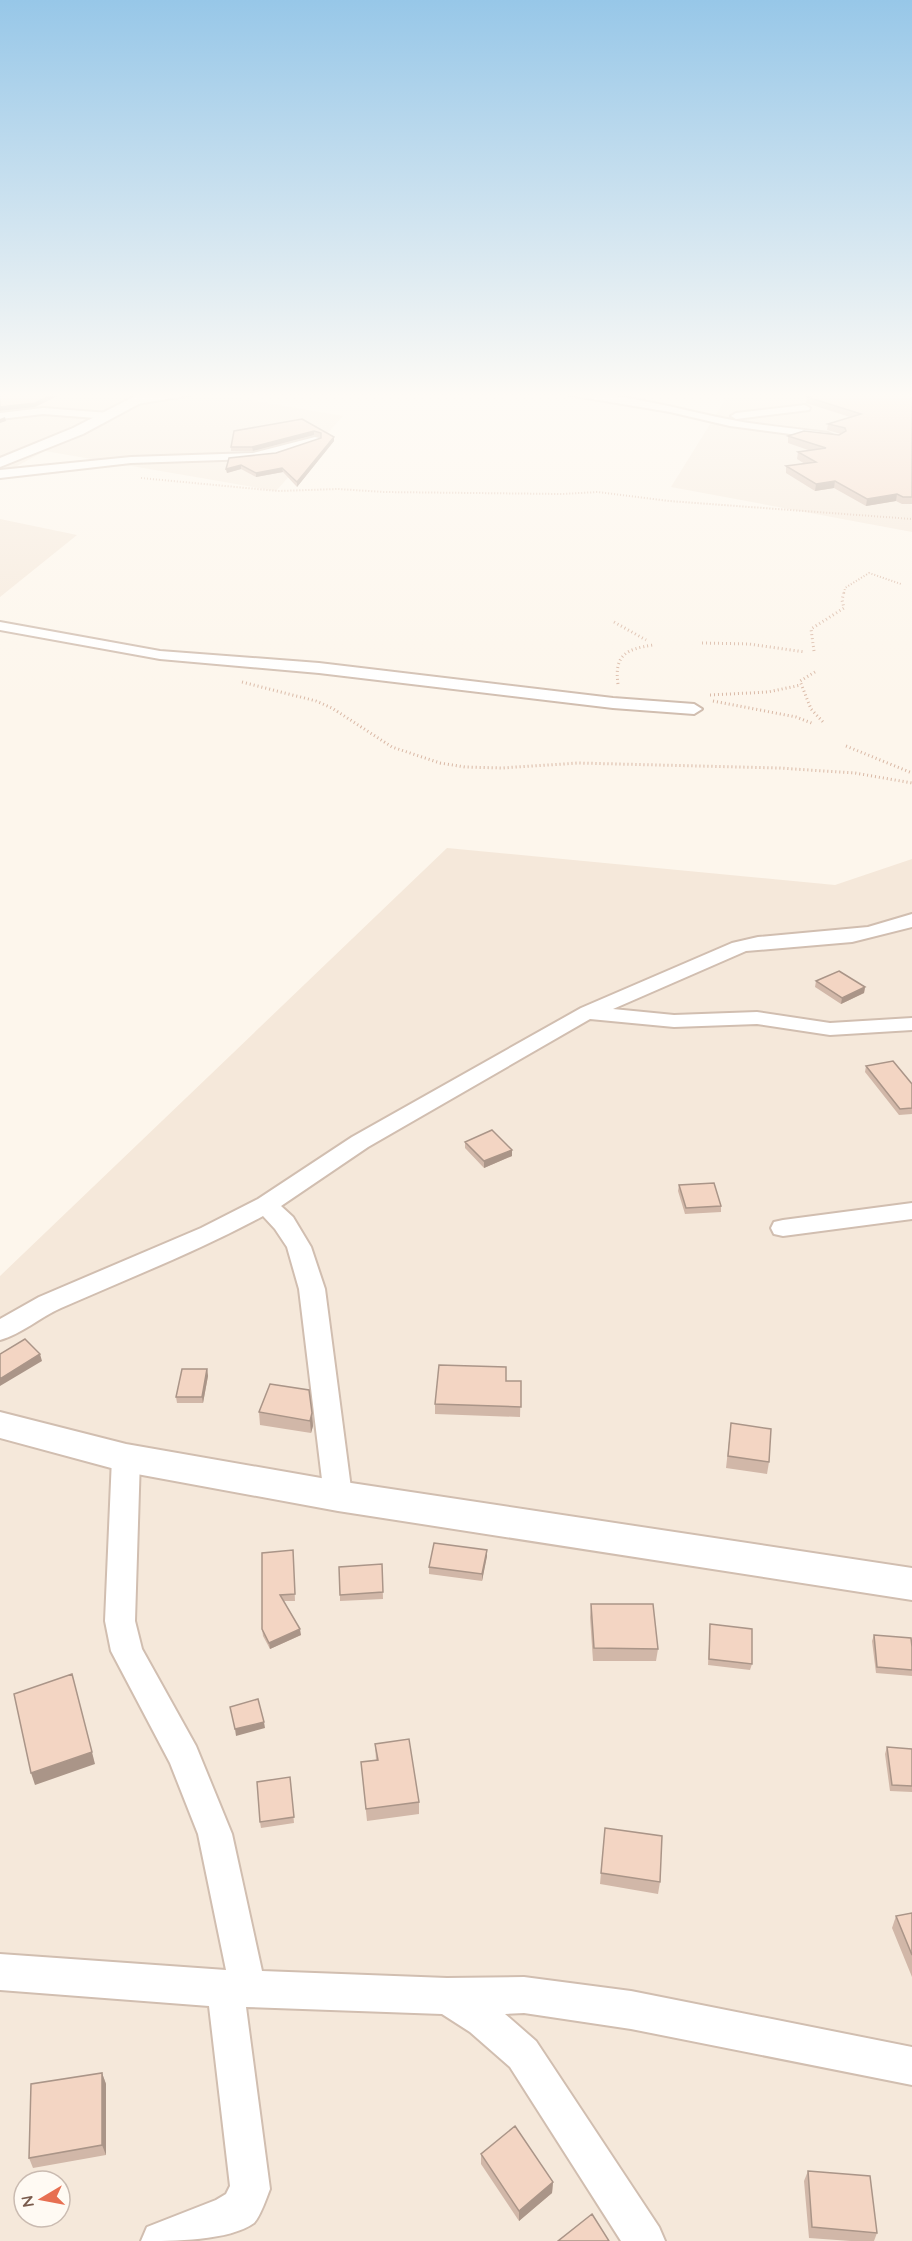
<svg xmlns="http://www.w3.org/2000/svg" width="912" height="2241" font-family="Quicksand,sans-serif">
  <rect width="100%" height="100%" fill="#fdf6ec"/>
  <path fill="#f5e8da" fill-rule="evenodd" d="M0 392H204L343 416 276 491 45 451 0 475Z
    M730 392H912V532L671 487Z
    M0 519 77 535 0 597Z
    M447 848 835 885 912 859V2241H0V1276ZM24 2181H60V2217H24Z"/>
  <g fill="none" stroke-linecap="round" stroke-linejoin="round">
    <defs>
      <path id="minor" d="M171 392H196L191 395 137 404 132 401 137 398Z
        M564 392C619 392 673 408 727 419 760 426 795 428 828 433L834 436 828 439 730 426 670 412 569 395Z
        M805 405 810 408 809 410 736 419 731 416 736 413Z
        M43 408 109 413 114 416 109 419 43 414 0 419V413Z
        M315 437 319 438V442L276 455 253 459 131 463 0 478V470L131 457 253 453Z
        M0 622 160 651 319 663 613 698 694 704 702 709 694 714 613 708 319 673 160 659 0 630Z
        M912 914V927L852 942 746 951 613 1009 674 1015 757 1012 830 1023 912 1018V1030L830 1035 757 1024 674 1027 590 1019 368 1147 281 1206 293 1217 311 1247 325 1289 352 1496 348 1504 338 1507 328 1504 324 1496 299 1289 287 1247 275 1229 263 1216C198 1251 129 1278 61 1308 40 1317 22 1334 0 1340V1319L39 1297 201 1228 258 1199 352 1137 581 1008 732 943 758 937 868 927Z
        M912 1203V1219L783 1236 774 1234 771 1228 774 1222 783 1220Z
        M126 1447 136 1450 140 1458 135 1621 142 1649 196 1746 232 1834 262 1971 447 1978 524 1977 631 1991 912 2047V2085L631 2029 524 2013 505 2014 536 2041 659 2227 665 2241H621L510 2067 470 2032 442 2014 246 2007 270 2189C266 2199 261 2215 254 2223 229 2241 173 2241 141 2241L147 2227 216 2200 226 2194 230 2186 209 2006 0 1990V1954L226 1970 198 1834 170 1763 111 1651 105 1621 112 1458 116 1450Z"/>
      <path id="tertiary" d="M143 392H161L83 434 0 467V458L73 428Z
        M0 1412 126 1444 338 1481 912 1568V1600L338 1511 126 1472 0 1438Z"/>
    </defs>
    <use href="#minor" stroke="#d1beb0" stroke-width="4"/>
    <use href="#tertiary" stroke="#d1beb0" stroke-width="4"/>
    <path stroke="#d9b8a5" stroke-width="2" stroke-dasharray="1 2" stroke-linecap="butt" d="M141 478 278 491 338 489 384 492 562 494 598 492 669 501 912 519
      M844 593 845 588 869 573 901 584"/>
    <path stroke="#d9b8a5" stroke-width="3" stroke-dasharray="1 3" stroke-linecap="butt" d="M614 622 646 640
      M702 643 749 644 805 652
      M814 651 811 629 844 608 842 600 844 592
      M815 672 800 681 811 709 823 722
      M242 682 316 701 332 708 392 747 440 763 465 767 502 768 578 763 779 768 855 773 912 783
      M618 684C614 655 626 649 653 645
      M710 695 768 692 801 685
      M713 701 796 717 814 724
      M846 746 912 773"/>
    <use href="#minor" fill="#fff" fill-rule="evenodd"/>
    <use href="#tertiary" fill="#fff" fill-rule="evenodd"/>
  </g>
  <path fill="#d1b7a8" d="M912 392V504H902L896 501 866 506 834 488 815 491 786 473V466L805 464 797 459 798 452 811 451 788 443V436L839 435 841 434 827 430 828 424 850 417 806 403 807 397Z
    M302 419 334 441 297 487 283 472 256 477 241 469 227 473 226 469 321 438V437L314 435 253 451H231V447Z
    M816 981 865 987 864 993 841 1004 815 987Z
    M866 1066 912 1084V1114L899 1115 865 1072Z
    M465 1142 512 1150V1156L484 1168 465 1148Z
    M679 1185 721 1206V1212L685 1214 678 1191Z
    M207 1369 208 1376 203 1403H177L176 1397Z
    M506 1381H521L520 1417 435 1414V1404Z
    M259 1412 312 1413 313 1426 311 1433 260 1425Z
    M731 1423 769 1462 767 1474 726 1468Z
    M293 1550 295 1601H284L301 1635 270 1649 263 1636 262 1629Z
    M487 1550V1556L482 1581 429 1574V1567Z
    M382 1564 383 1599 340 1601V1595Z
    M591 1604 658 1649 656 1661H593L590 1617Z
    M710 1624 752 1664 750 1670 708 1665Z
    M874 1635 912 1647V1676L876 1673 872 1641Z
    M375 1744 419 1802V1814L367 1821 361 1762 376 1760Z
    M887 1747 912 1749V1792L890 1791 885 1754Z
    M290 1777 294 1823 261 1828 260 1822Z
    M605 1828 660 1882 658 1894 600 1884Z
    M912 1913V1977L892 1928 896 1916Z
    M102 2073 106 2084V2155L33 2168 29 2158Z
    M481 2154 553 2182 552 2193 519 2221 481 2164Z
    M808 2171 877 2233 874 2241H851L809 2238 804 2181Z"/>
  <path fill="#aa9588" d="M57 392H66L35 407 0 411V407Z
    M5 417 6 421 0 423V419Z
    M314 431V435L253 451 252 447Z
    M334 437V441L297 487V482Z
    M241 465V469L227 473 226 469Z
    M282 468 283 472 256 477V473Z
    M835 481 834 488 815 491 816 484Z
    M897 494 896 501 866 506 867 499Z
    M865 987 864 993 841 1004 842 998Z
    M512 1150V1156L484 1168V1161Z
    M40 1354 42 1361 0 1386V1379Z
    M207 1369 208 1376 203 1403 202 1397Z
    M312 1413 313 1426 311 1433 310 1421Z
    M487 1550V1556L482 1581V1574Z
    M300 1629 301 1635 270 1649 269 1643Z
    M264 1722 265 1728 236 1736 235 1729Z
    M92 1752 95 1764 35 1785 31 1773Z
    M102 2073 106 2084V2155L102 2145Z
    M553 2182 552 2193 519 2221V2211Z"/>
  <path fill="#f3d5c3" stroke="#aa9588" stroke-width="1.5" d="M0 392H57L35 403 0 407Z
    M821 392H912V497H903L897 494 867 499 835 481 816 484 786 466 816 462 798 452 826 448 788 436 804 431 839 435 846 431 845 428 828 424 861 414 807 397Z
    M302 419 334 437 297 482 282 468 256 473 241 465 226 469 229 458 276 453 321 438V433L314 431 252 447H231L234 431Z
    M839 971 865 987 842 998 816 981Z
    M893 1061 912 1084V1108L900 1109 866 1066Z
    M492 1130 512 1150 484 1161 465 1142Z
    M714 1183 721 1206 686 1208 679 1185Z
    M25 1339 40 1354 0 1379V1354Z
    M439 1365 506 1367V1381H521V1407L435 1404Z
    M182 1369H207L202 1397H176Z
    M270 1384 309 1390 312 1413 310 1421 259 1412Z
    M731 1423 771 1429 769 1462 728 1456Z
    M434 1543 487 1550 482 1574 429 1567Z
    M293 1550 295 1594 280 1595 300 1629 269 1643 262 1629V1553Z
    M382 1564 383 1592 340 1595 339 1567Z
    M591 1604H653L658 1649 594 1648Z
    M710 1624 752 1629V1664L709 1659Z
    M874 1635 911 1638 912 1647V1670L877 1667Z
    M72 1674 92 1752 31 1773 14 1694Z
    M258 1699 264 1722 235 1729 230 1707Z
    M409 1739 419 1802 366 1809 361 1762 378 1760 375 1744Z
    M887 1747 912 1749V1786L892 1785Z
    M290 1777 294 1817 260 1822 257 1782Z
    M605 1828 662 1836 660 1882 601 1873Z
    M912 1913V1955L896 1916Z
    M102 2073V2145L29 2158 31 2084Z
    M515 2126 553 2182 519 2211 481 2154Z
    M808 2171 870 2176 877 2233 812 2227Z
    M592 2214 609 2241H558Z"/>
  <linearGradient id="sky" x2="0" y2="1"><stop stop-color="#97c7e8"/><stop offset="0.56" stop-color="#fefbf6"/><stop offset="1" stop-color="#fefbf6" stop-opacity="0"/></linearGradient>
  <rect width="912" height="706" fill="url(#sky)"/>
  <g transform="translate(42 2199) rotate(260)"><circle r="28" fill="#fffaf3" stroke="#cabbb1" stroke-width="1.5"/>
  <path d="M0-4.5L10 22L0 15L-10 22Z" fill="#e76f51"/>
  <text y="-9" font-size="16" font-weight="bold" text-anchor="middle" fill="#7a5c4d">N</text>
  </g>
</svg>
